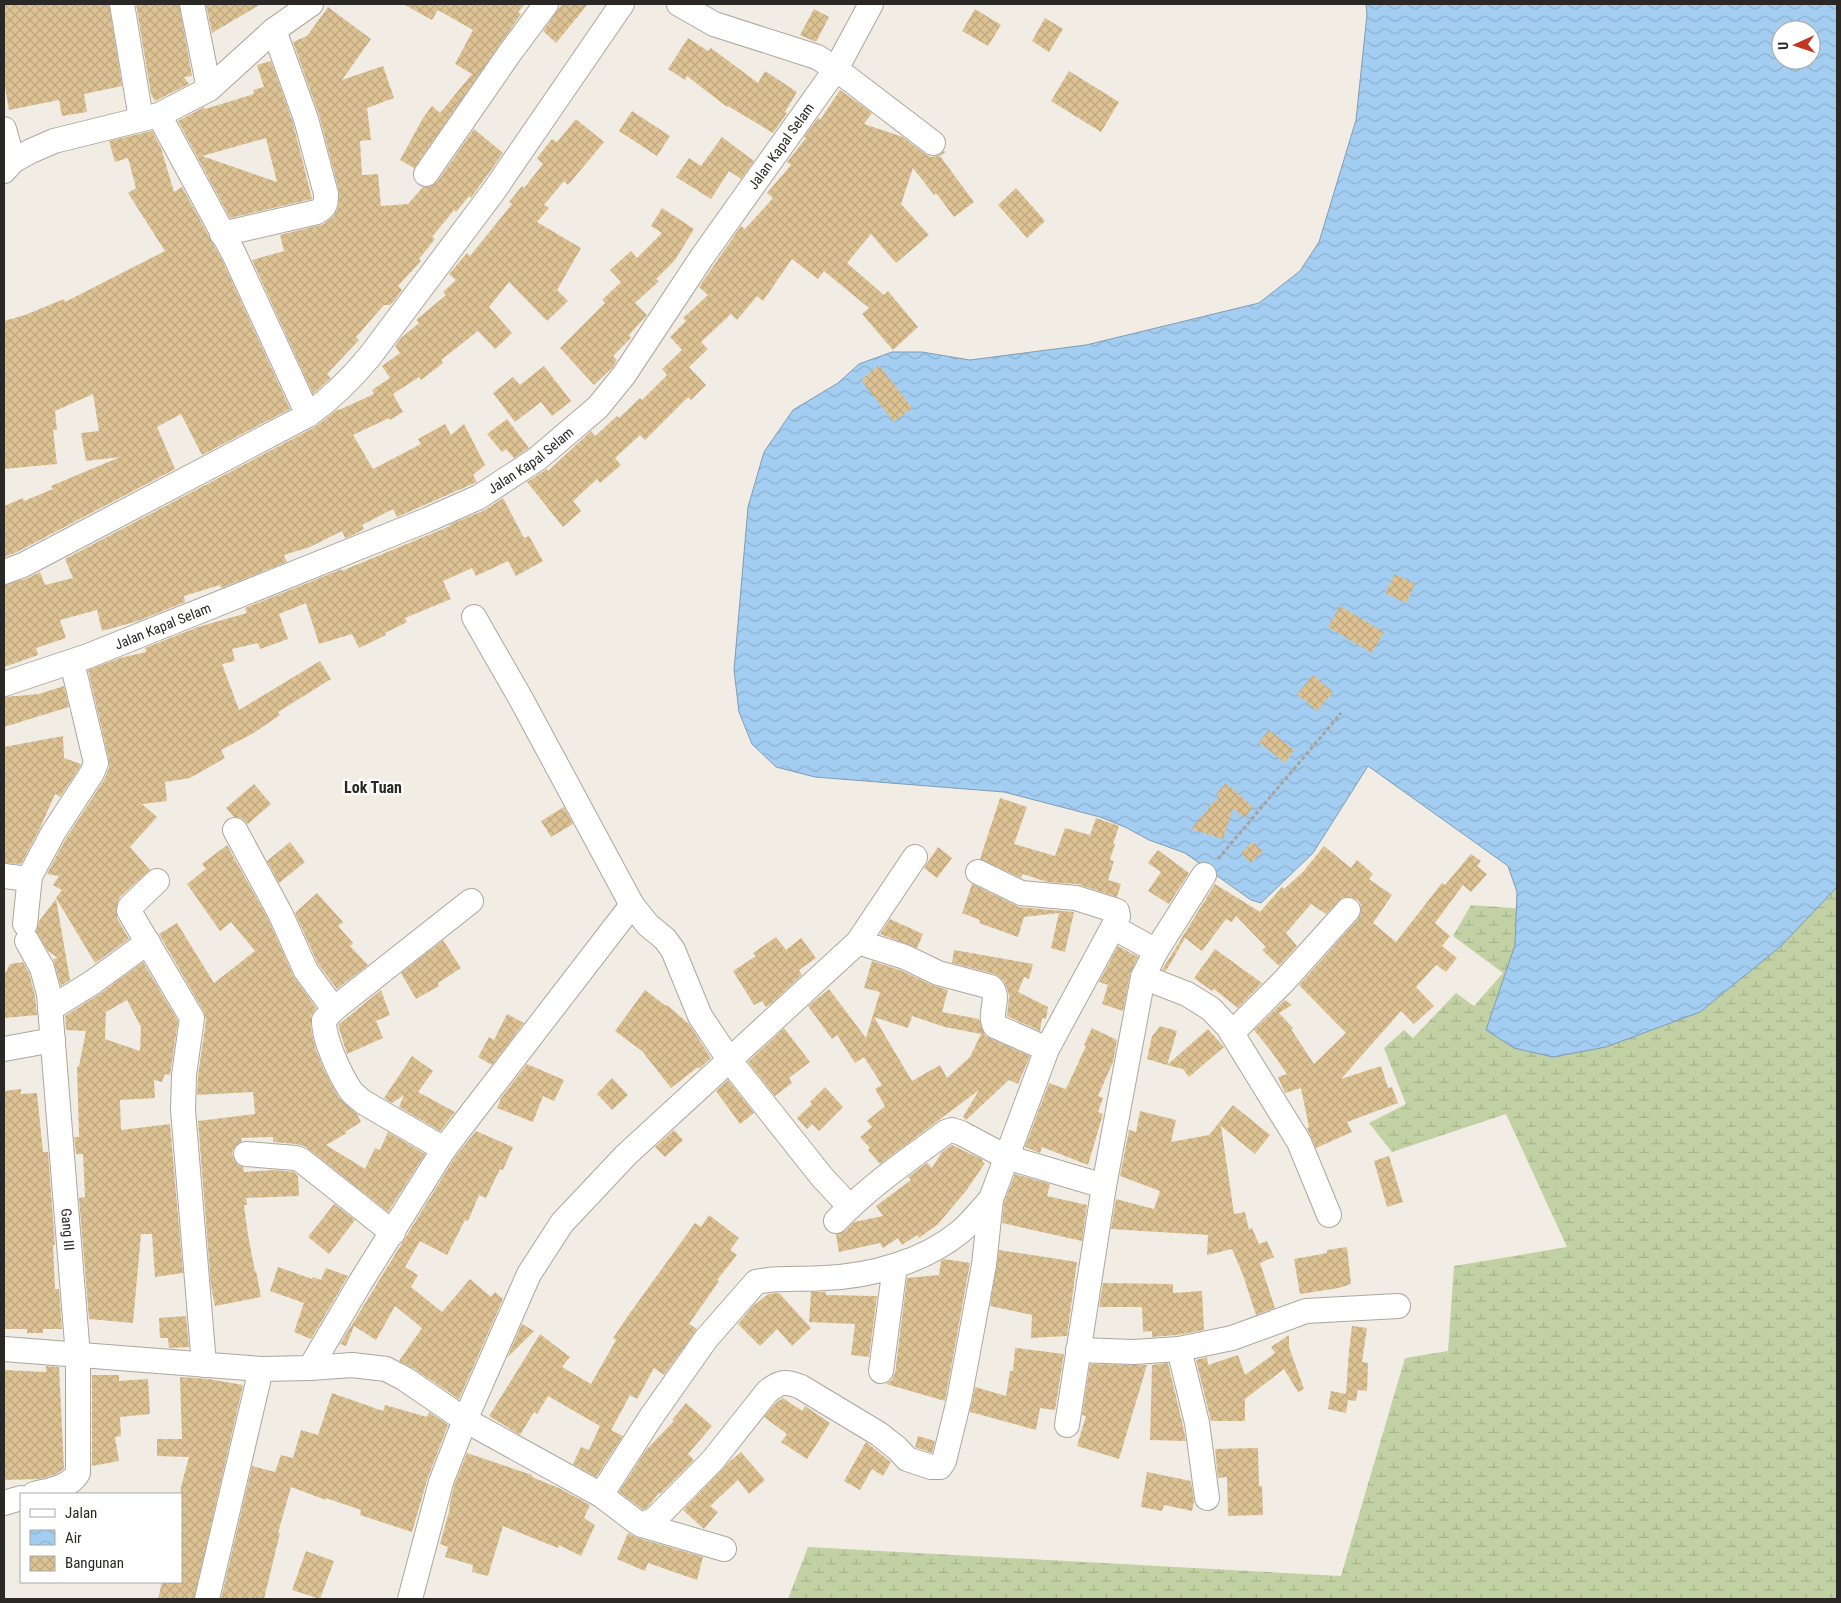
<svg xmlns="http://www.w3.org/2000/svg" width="1841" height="1603" font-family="'Roboto Condensed',sans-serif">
  <defs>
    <pattern id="wetland-marsh" width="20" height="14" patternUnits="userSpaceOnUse" patternTransform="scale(1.25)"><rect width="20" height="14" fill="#c1d1a3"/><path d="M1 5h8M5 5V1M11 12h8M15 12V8" fill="none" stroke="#a6b38c"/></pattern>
    <pattern id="water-waves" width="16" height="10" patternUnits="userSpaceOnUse" patternTransform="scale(1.25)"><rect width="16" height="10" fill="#a3cef2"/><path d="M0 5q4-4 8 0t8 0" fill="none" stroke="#8cb1cf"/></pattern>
    <pattern id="building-cross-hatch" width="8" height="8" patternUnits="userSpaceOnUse" patternTransform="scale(1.25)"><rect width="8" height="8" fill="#ddc294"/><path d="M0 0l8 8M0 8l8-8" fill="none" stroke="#bea77f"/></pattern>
  </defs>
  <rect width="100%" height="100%" fill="#f2ede4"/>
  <path fill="url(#wetland-marsh)" d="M1837 588V1599H788L808 1547 1341 1576 1405 1358 1448 1351 1454 1266 1567 1247 1506 1114 1392 1152 1369 1123 1406 1104 1384 1048 1404 1030 1413 1038 1456 993 1474 1006 1503 973 1453 936 1471 905 1556 911Z"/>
  <path fill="url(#water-waves)" stroke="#7f9cb4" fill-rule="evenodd" d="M1366 4H1837V887L1781 946 1700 1012 1606 1047 1553 1057 1514 1048 1486 1030 1515 945 1517 892 1508 866 1368 766 1313 853 1261 903 1251 900 1185 853 1149 840 1125 827 1100 817 1004 792 815 777 776 767 752 744 739 712 734 670 748 507 764 452 793 410 838 383 859 364 892 352H922L970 360 1086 345 1259 303 1300 271 1319 242 1356 120 1367 14ZM1781 30H1811V60H1781Z"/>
  <path fill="url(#building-cross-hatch)" fill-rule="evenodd" d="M4 4H109L122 86 84 94 87 112 62 116 59 100 9 110 4 82Z
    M136 4H179L192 76 184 77 189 84 155 101 151 94Z
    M209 4H261L212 33 206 5Z
    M403 4H525L518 12 521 14 414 168 400 160 423 118 432 106 440 113 472 74 455 64 473 30 438 10 432 20Z
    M562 4H588L556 43 543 31Z
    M328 7 371 39 342 80 383 66 394 98 367 108 371 140 360 141 362 175 378 174 381 206 408 204 423 187 432 186 437 182 474 129 503 153 471 198 469 196 456 212 454 210 432 237 435 239 419 259 421 261 398 286 402 290 394 301 390 305H384L356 337 359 340 327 374 331 378 313 394 252 260 284 251 280 235 324 224 333 217 338 208 339 191 319 115 293 42 307 36Z
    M814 9 829 17 816 42 800 35Z
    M975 9 1001 25 988 46 962 31Z
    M1045 18 1063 29 1049 52 1032 41Z
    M688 38 708 51 711 48 758 83 765 71 797 92 785 112 787 113 773 133 728 106 727 107 687 76 685 80 668 69Z
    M271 61 293 123 312 199 230 218 178 121 204 107 205 109 254 94 253 90 264 87 257 65ZM266 138 277 182 202 156Z
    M1069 71 1119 102 1101 132 1051 101Z
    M840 90 872 113 864 124 903 137 925 154 931 157 938 156 944 151 946 152 940 156 974 202 954 217 936 193 934 195 913 168 901 204 929 235 896 263 871 234 847 263 884 295 888 291 918 327 893 350 862 314 869 308 824 271 818 279 792 259 763 301 757 296 737 320 731 314 701 342 708 349 689 367 706 385 691 400 688 397 645 440 640 435 615 458 621 465 600 483 597 479 573 501 581 511 563 527 527 482 547 469 548 471 591 431 595 436 617 416 619 418 640 398 642 400 667 375 662 369 682 350 670 337 686 321 683 318 708 295 699 287 741 226 745 229 773 198 767 193 791 165 787 162 806 138 804 137 818 118 820 120Z
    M632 111 670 136 657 156 619 131Z
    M576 119 604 142 568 185 564 181 544 205 549 208 537 222 581 248 557 290 568 301 547 321 509 282 489 307 512 333 495 349 478 331 441 360 443 363 421 380 419 377 393 394 403 412 390 420 389 418 353 435 373 469 421 444 418 439 445 424 451 435 464 424 485 465 473 475 477 482 397 517 393 509 362 525 364 529 349 537 345 538 342 531 310 547 284 555 287 562 221 588 220 585 184 596 185 602 138 621 102 631 97 610 60 620 66 638 36 648 38 655 4 667V585L28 578 40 572 45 585 73 578 65 559 315 427 338 409 339 410 374 394 372 390 390 378 382 366 400 353 395 346 401 338 419 323 416 320 446 295 443 292 456 280 449 274 467 253 470 256 512 204 509 202 522 186 524 188 543 164 537 158 552 139 557 142Z
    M152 131 161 148 174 192 182 187 222 260 290 409 202 455 181 414 157 427 175 469 17 552 4 557V506L23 498 24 501 53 489 51 486 120 457 86 461 81 433 99 431 93 394 55 411 57 430H53L57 464 4 469V321L25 315 64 299 65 302 165 251 128 193 136 188 128 158 115 162 109 141Z
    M722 137 754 161 741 179 729 171 711 199 676 177 689 158 701 166Z
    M1016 188 1045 221 1027 238 998 205Z
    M662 208 694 229 675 260 656 279 659 281 635 303 647 315 629 335 631 338 613 356 617 360 613 367 594 385 560 348 605 303 602 300 621 282 610 270 631 251 637 258 662 233 651 226Z
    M879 365 912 408 894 422 861 380Z
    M544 366 571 401 552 416 541 402 515 422 493 393 513 377 520 385Z
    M507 419 529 448 514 458 506 449 502 452 487 434Z
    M503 498 524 538 529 536 543 561 516 576 508 561 476 576 472 568 443 581 451 599 405 618 407 622 385 633 386 635 359 648 352 634 319 644 306 603 279 614 288 639 260 649 258 643 232 649 235 661 222 664 239 710 320 661 331 679 278 712 280 715 252 734 221 750 225 758 190 778 165 782 167 801 142 804 157 817 130 847 150 870 120 897 117 904V918L129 939 95 963 56 898 62 890 53 885 59 876 47 874 65 840 104 780 109 768V760L88 670 120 658 146 652 145 648 198 627 247 613 245 608 342 569V571L351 567 450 526 449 525 485 510Z
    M1395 574 1415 584 1406 603 1385 593Z
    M1340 606 1384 632 1372 653 1328 627Z
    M1313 675 1333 692 1317 711 1297 694Z
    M64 686 69 707 4 727V697L39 694Z
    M1269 730 1294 750 1285 763 1259 742Z
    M63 736 64 758 81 764 80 767 60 797 55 794 40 828 21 864 4 863V747Z
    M1226 783 1253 807 1244 818 1233 808 1223 839 1191 829 1219 796 1216 794Z
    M254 784 271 804 248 824 242 818 234 817 226 808Z
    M1000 798 1027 807 1014 844 1055 856 1065 828 1090 835 1096 818 1119 826 1113 844H1115L1110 860 1114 861 1108 880 1121 884 1117 897 1077 884 1047 882 1023 874 1021 878 980 859Z
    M564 807 573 824 551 837 541 821Z
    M290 842 305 862 279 883 267 861Z
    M1250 844H1255L1263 851 1251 863 1241 853Z
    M227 845 269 921 294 977 316 1008 311 1016V1030L316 1050 325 1072 339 1098 357 1114 361 1122 345 1132 347 1133 326 1145 365 1169 375 1148 380 1150 388 1132 425 1154 388 1212 306 1147 296 1144 273 1142V1137L241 1138 242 1141 235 1146 232 1153 234 1160 238 1165 243 1167 244 1172 275 1170 294 1172 298 1176 299 1196 246 1198 247 1205H244L248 1235 255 1272 256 1271 261 1297 215 1306 211 1286 198 1121 255 1114 253 1092 197 1095 198 1076 206 1020 204 1012 159 934 177 923 214 983 255 951 231 922 220 931 187 884 206 869 202 864Z
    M1324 846 1351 868 1357 860 1373 874 1369 879 1392 895 1373 923 1396 942 1442 883 1445 885 1471 854 1481 861 1477 866 1487 874 1471 892 1463 885 1435 923 1450 936 1442 946 1457 958 1446 972 1436 965 1416 987 1434 1006 1414 1024 1401 1011 1341 1079 1381 1066 1388 1088 1392 1087 1398 1103 1347 1122 1352 1132 1316 1148 1307 1128 1309 1127 1301 1088 1285 1093 1278 1077 1287 1074 1271 1051 1254 1030 1285 1000 1292 1005 1279 1013 1293 1028 1291 1029 1314 1064 1346 1033 1299 985 1358 919 1361 912V905L1358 900 1351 897H1343L1326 914 1311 904 1286 933 1297 946 1279 966 1262 950 1266 947 1236 916 1232 922 1226 919 1202 951 1185 938 1166 971 1162 970 1215 884 1260 912 1282 887 1284 889 1303 872Z
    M938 847 952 858 937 878 924 868Z
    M1158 850 1189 873 1169 904 1148 891 1161 872 1148 863Z
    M972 884 1019 907 1074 912 1065 952 1051 948 1059 913 1024 917 1018 937 979 923 980 920 962 913Z
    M317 893 343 922 338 926 353 943 350 946 368 965 337 989 318 964 295 913Z
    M56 899 70 980 61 986 53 959 58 958 48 951 36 932 39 921Z
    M890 919 923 934 917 948 880 934Z
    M776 937 786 950 801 938 816 958 799 970 802 975 771 1004 766 1007 762 1001 754 1005 733 971 756 956 753 953Z
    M443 940 461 968 438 983 439 986 416 999 401 973Z
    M1118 946 1138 957 1130 974 1123 1011 1102 1004 1108 985 1099 982Z
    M1215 949 1262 983 1238 1008 1214 989 1212 991 1194 978Z
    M954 950 1033 964 1029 979 1024 977 1018 992 1048 1007 1046 1019 1042 1018 1040 1031 1007 1016 1009 996 1007 988 1003 980 995 974 952 963Z
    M872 961 900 970 932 985 948 990 942 1012 979 1019 985 1036 1030 1056 1018 1084 1009 1080 966 1120 963 1117 979 1090 880 1164 868 1150 870 1148 860 1137 872 1127 867 1121 885 1106 875 1089 882 1085 864 1057 855 1063 837 1035 832 1039 808 1006 829 989 866 1038 880 992 864 988ZM912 1016 945 1027 981 1034 970 1057 947 1078 940 1065 912 1081 874 1017 908 1028Z
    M23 962 29 973 35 996 37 1015 4 1018V975L10 964Z
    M143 962 178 1021 170 1075 165 1074 162 1082 154 1080 155 1098 120 1100 121 1130 170 1124 183 1273 155 1277 152 1234H141L133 1323 89 1319 79 1198 85 1197 83 1154H76L74 1137H79L77 1067 79 1066 86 1031 66 1030 65 1016 101 993ZM127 1000 141 1027 140 1051 105 1039 106 1012Z
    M381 990 390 1015 376 1021 383 1038 347 1054 338 1025Z
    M645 990 666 1006 667 1005 689 1024 711 1058 699 1069 698 1067 671 1088 642 1051 615 1031Z
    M507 1014 524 1023 492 1065 478 1057 489 1037 494 1040Z
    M1160 1026 1177 1031 1167 1065 1147 1059 1152 1036Z
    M784 1028 810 1062 789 1078 792 1083 775 1096 748 1062Z
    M1092 1028 1117 1040 1113 1062 1098 1096 1103 1098 1098 1112 1103 1114 1088 1165 1042 1147 1040 1153 1025 1147 1049 1083 1066 1089 1086 1046 1084 1045Z
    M1208 1029 1224 1047 1189 1077 1183 1069 1167 1065Z
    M412 1056 433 1071 418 1092 455 1112 440 1131 399 1107 404 1095 392 1103 384 1098Z
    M527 1064 564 1080 554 1101 543 1096 533 1122 497 1108 501 1098Z
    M612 1078 628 1095 612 1110 597 1094Z
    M728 1080 754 1113 740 1124 716 1091Z
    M825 1087 843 1107 819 1131 812 1124 807 1129 797 1118 812 1104 810 1102Z
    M21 1089V1094L37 1093 43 1152H48L55 1245H53L55 1289H59L62 1329H43V1333H27V1329H4V1091Z
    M1233 1105 1270 1135 1255 1154 1221 1126 1234 1214 1245 1212 1249 1230 1252 1228 1259 1244 1267 1241 1274 1257 1260 1263 1275 1308 1256 1315 1243 1275 1232 1249 1207 1255 1208 1235 1111 1229 1116 1199 1154 1209 1160 1191 1120 1176 1129 1130 1136 1132 1140 1111 1176 1120 1171 1142 1209 1135Z
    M674 1130 683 1140 665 1157 655 1147Z
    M476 1131 513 1147 503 1170 500 1169 486 1198 479 1195 468 1221 465 1220 447 1255 420 1241 405 1267 418 1275 411 1287 442 1312 470 1279 491 1297 495 1292 503 1299 459 1399 413 1368 399 1361 422 1328 395 1306 376 1340 354 1326 346 1346 340 1344 455 1157Z
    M952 1145 983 1160 982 1162 985 1163 966 1191 938 1224 919 1238 917 1235 902 1245 898 1238 883 1248 880 1243 839 1252 836 1234 845 1231 854 1222 883 1216 876 1206 911 1180 908 1177 927 1163 932 1168 942 1152Z
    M1389 1156 1403 1202 1387 1207 1374 1161Z
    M1015 1174 1050 1184 1047 1196 1087 1205 1082 1241 1002 1223 1004 1202Z
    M334 1204 355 1220 329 1254 308 1237Z
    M709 1215 739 1238 730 1250 737 1255 717 1280 719 1281 689 1324 697 1329 664 1375 654 1368 637 1399 630 1395 611 1430 623 1436 596 1477 573 1464 581 1447 589 1450 600 1426 548 1396 537 1414 534 1412 520 1435 489 1416 540 1334 570 1357 562 1367 591 1384 616 1340 613 1338 630 1313 695 1223 701 1227Z
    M1347 1247 1351 1284 1339 1288 1300 1294 1294 1259 1327 1253V1250Z
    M999 1250 1077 1262 1067 1336 1031 1338 1032 1315 990 1306Z
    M944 1259 970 1263 945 1401 886 1384 892 1380 895 1373 907 1278 939 1275 941 1261Z
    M278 1267 312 1279 313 1277 321 1280 326 1268 348 1276 311 1339 294 1332 304 1303 270 1291Z
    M1103 1283 1173 1284V1293L1202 1291 1204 1330 1177 1335 1152 1337V1331L1143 1332 1142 1307H1099Z
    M811 1292H826V1295L877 1296 869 1357 851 1355 855 1324 809 1322Z
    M779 1293 811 1328 792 1346 777 1329 760 1346 738 1324 753 1306 768 1294Z
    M186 1316 189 1347 169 1348 168 1338H160L159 1318Z
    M522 1324 534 1331 507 1358Z
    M1352 1326 1367 1328 1362 1362 1368 1363 1367 1391 1358 1390 1356 1401 1348 1400 1346 1413 1328 1409 1331 1391 1346 1394 1349 1351Z
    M1289 1335V1347L1304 1389 1298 1392 1284 1369 1245 1399V1421H1211L1196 1360 1207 1357 1208 1365 1238 1355 1245 1375 1275 1353 1271 1347Z
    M1015 1348 1064 1354 1055 1410 1040 1408 1036 1430 970 1412 975 1387 1006 1396 1010 1371H1013Z
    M1168 1363 1183 1426 1186 1441 1150 1440 1152 1365Z
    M1090 1364 1147 1365 1119 1459 1077 1446 1086 1416 1082 1415Z
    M46 1366 59 1367 64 1469 54 1475 39 1479 4 1480V1370L46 1372Z
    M92 1375H119V1381L148 1379 150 1414 120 1417 121 1436 115 1437 119 1461 92 1466Z
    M180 1377 209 1379 243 1385 194 1599H158L162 1582H181V1487L189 1457 157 1456V1439H182Z
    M332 1393 383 1411 385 1405 427 1417 429 1412 448 1425 428 1477 412 1532 360 1515 361 1510 326 1498V1500L291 1487 278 1533H280L264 1599H221L252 1466 275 1472 281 1455 293 1458 301 1430 318 1435Z
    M783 1398 802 1411 805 1406 830 1423 807 1459 781 1442 787 1434 764 1417 777 1402Z
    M686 1403 712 1426 688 1454 694 1460 660 1494 659 1493 647 1508 643 1510 619 1492 646 1450 674 1421 672 1420Z
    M918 1436 935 1441 932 1453 915 1447Z
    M866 1442 891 1462 883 1476 872 1469 860 1490 844 1481Z
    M1258 1448 1259 1486H1262L1263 1515 1228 1516 1227 1477 1218 1478 1215 1449Z
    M741 1452 765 1480 749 1494 738 1480 710 1506 718 1512 704 1529 683 1510 729 1462Z
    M467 1453 532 1475V1477L561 1489 590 1505 584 1518 595 1525 581 1556 559 1545 558 1548 503 1526 488 1576 472 1572 473 1565 445 1557 448 1547 440 1544 450 1508 449 1507 454 1486Z
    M1147 1472 1191 1481 1194 1501 1192 1511 1164 1505 1162 1511 1141 1507Z
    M628 1533 638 1538 703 1557 697 1580 648 1563 645 1571 617 1559Z
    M306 1551 334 1561 320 1599 292 1590Z"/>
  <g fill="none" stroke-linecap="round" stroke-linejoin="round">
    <defs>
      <g id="minor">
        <path d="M122 4 141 119"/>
        <path d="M192 4 209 89"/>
        <path d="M679 4 714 24 817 57 836 69 933 143"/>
        <path d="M159 115 234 254 308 415"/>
        <path d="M4 129 13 161"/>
        <path d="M4 171 13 161 31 151 54 141 159 115 209 89 274 30 311 4"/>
        <path d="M426 174 509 54 546 4"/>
        <path d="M222 234 317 212C326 207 326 203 326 194L306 119 274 30"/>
        <path d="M4 572 23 565 308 415C332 398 351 379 370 356L493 192 622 4"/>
        <path d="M474 617 521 699 632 905 648 925 665 939 673 950 700 1016 730 1061 822 1177 850 1207"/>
        <path id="s1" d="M4 684 88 656 427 520 479 497 537 459 598 407 624 375 702 257 836 69 871 4"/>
        <path d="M235 830 281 915 306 971 334 1009"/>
        <path d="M978 872 1021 893 1076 898 1114 910 1117 911 1118 916 1113 927"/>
        <path d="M4 876 29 879"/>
        <path d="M157 881 130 907 129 911 192 1018 184 1075 183 1110 204 1365"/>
        <path d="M25 924 30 876 53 833 92 773 96 763 72 662"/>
        <path id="s2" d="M27 941 42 968 49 994 78 1356V1473C69 1488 50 1490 34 1494"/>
        <path d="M858 942 905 957 938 973 991 987C1001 998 988 1013 995 1026L1047 1049"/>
        <path d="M1143 977 1187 994 1211 1009 1228 1027 1299 1142 1329 1215"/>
        <path d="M50 1009 93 982 148 942"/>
        <path d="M1232 1033 1284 981 1348 910"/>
        <path d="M4 1049 53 1040"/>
        <path d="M444 1149 363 1102C359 1098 354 1095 351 1091 340 1075 323 1038 324 1020L334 1009 471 901"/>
        <path d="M246 1154 295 1158 301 1160 393 1233"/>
        <path d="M836 1221C868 1187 908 1160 946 1132L952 1130 961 1133 1006 1157 1104 1186"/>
        <path d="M4 1349 261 1369 310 1368 352 1365 386 1369 405 1379 465 1420 601 1495 635 1521 642 1525 655 1519 713 1460 767 1392C780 1381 786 1381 801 1387L879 1434 898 1449 907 1459 931 1467H940L944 1461 959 1400 984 1265 991 1199 1047 1049 1113 927 1156 951"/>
        <path d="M1179 1349 1197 1423 1207 1498"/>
        <path d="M1078 1350 1134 1352 1179 1349 1232 1338 1306 1311 1398 1306"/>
        <path d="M310 1368 360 1283 444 1149 632 905"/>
        <path d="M881 1371 895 1266"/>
        <path d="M1067 1425 1104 1186 1143 977 1156 951 1204 875"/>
        <path d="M601 1495 651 1417 706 1339 756 1282C778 1277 802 1280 825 1278 871 1276 923 1262 960 1232 971 1223 981 1210 991 1199"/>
        <path d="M4 1503 21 1498"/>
        <path d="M642 1525 724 1549"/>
        <path d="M207 1599 261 1369"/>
        <path d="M410 1599 441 1482 465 1420 529 1274 562 1223 626 1155 858 942 915 857"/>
      </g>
    </defs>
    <use href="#minor" stroke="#aca79e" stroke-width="26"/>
    <path stroke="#a7a39c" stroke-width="3" stroke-dasharray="4 2.5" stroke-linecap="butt" d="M1218 859 1341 713"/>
    <use href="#minor" stroke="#fff" stroke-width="24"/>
  </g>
  <g text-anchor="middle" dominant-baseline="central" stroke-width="4.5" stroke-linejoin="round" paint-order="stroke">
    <g font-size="14" fill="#2a2824" stroke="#fff">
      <text stroke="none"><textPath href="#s1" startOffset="979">Jalan Kapal Selam</textPath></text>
      <text stroke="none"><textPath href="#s1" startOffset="574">Jalan Kapal Selam</textPath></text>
      <text stroke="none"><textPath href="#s1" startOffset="169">Jalan Kapal Selam</textPath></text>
      <text stroke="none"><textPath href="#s2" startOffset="294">Gang III</textPath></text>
    </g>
    <g font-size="16" font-weight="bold" fill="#2a2824" stroke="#fff">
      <text x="373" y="787">Lok Tuan</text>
    </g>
  </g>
  <rect width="1841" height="1603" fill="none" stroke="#2a2824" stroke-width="10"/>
  <rect x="20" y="1493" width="162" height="90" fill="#ffffff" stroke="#aaa9a7"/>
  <rect x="30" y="1509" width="25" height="8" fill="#ffffff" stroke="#aaa9a7"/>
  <text x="65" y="1518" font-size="15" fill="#2a2824">Jalan</text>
  <rect x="30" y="1530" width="25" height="15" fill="url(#water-waves)" stroke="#aaa9a7"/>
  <text x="65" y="1543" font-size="15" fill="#2a2824">Air</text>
  <rect x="30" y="1556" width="25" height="15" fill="url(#building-cross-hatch)" stroke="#aaa9a7"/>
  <text x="65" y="1568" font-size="15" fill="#2a2824">Bangunan</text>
  <g transform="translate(1796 45) rotate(267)"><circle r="24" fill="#ffffff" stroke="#aaa9a7"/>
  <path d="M0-4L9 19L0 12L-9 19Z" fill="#c23622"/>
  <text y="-8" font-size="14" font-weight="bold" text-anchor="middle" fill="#2a2824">U</text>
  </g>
</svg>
